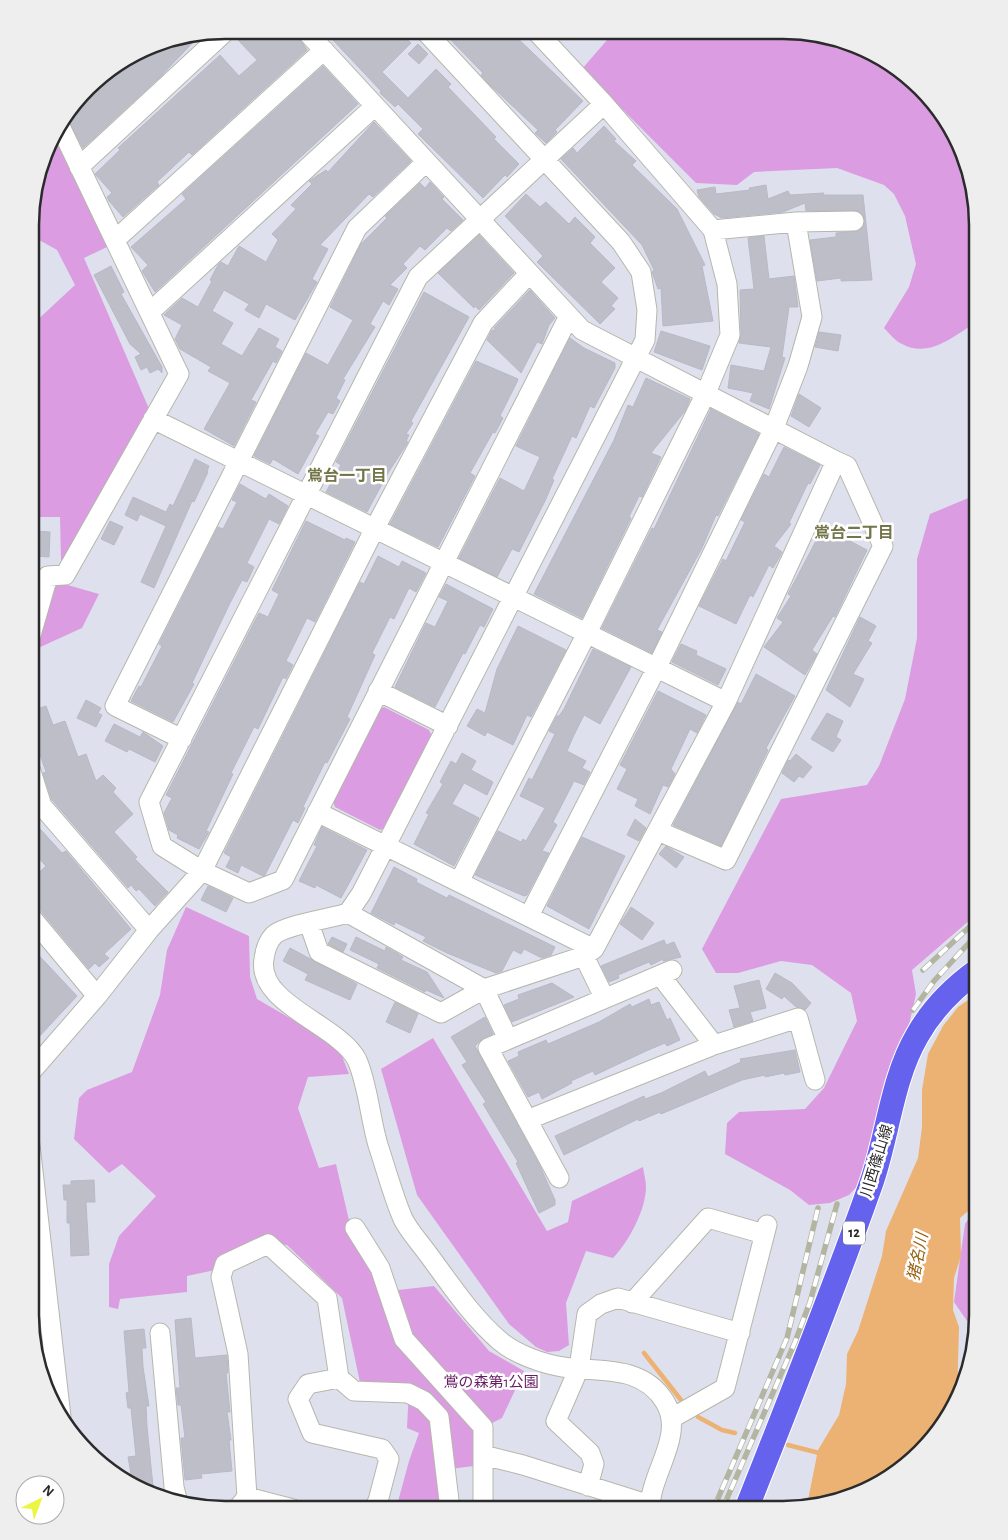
<svg xmlns="http://www.w3.org/2000/svg" width="1008" height="1540" font-family="'Alegreya Sans','Noto Sans JP',sans-serif">
  <rect width="100%" height="100%" fill="#dee1ed"/>
  <path fill="#db9ce2" d="M607 31 809 32 858 45 902 70 938 106 963 150 978 225V321C955 335 930 359 902 344 895 341 889 333 884 328L909 287 916 264 905 216 894 194 884 185 837 168 754 172 737 185 696 183 582 69 607 40Z
    M54 133 109 246 84 258 150 411 70 557 61 560 60 517H31L32 325 75 285 57 250 32 236V199Z
    M978 494V913L912 970 916 994 909 1025 885 1096 863 1180 849 1195 830 1203 809 1205 790 1190 725 1154 727 1123 739 1112 805 1109 824 1088 857 1021 851 993 812 965 781 961 738 973H716L702 949 781 799 867 785 879 766 905 699 917 638V559L930 514Z
    M57 582 99 594 82 628 36 649Z
    M384 707 429 730 432 736 385 828 380 830 335 807 332 798 375 712Z
    M186 907 249 936 250 977 257 999 338 1046 349 1074 308 1077 298 1108 319 1168 336 1164 351 1229 375 1274 396 1344 474 1425V1466L441 1470 445 1509H396L409 1461 419 1433 407 1428 409 1388 361 1387 342 1298 287 1245 260 1241 215 1270 187 1276V1292L120 1299 118 1309 109 1307V1264L119 1236 156 1196 122 1164 109 1173 74 1139 79 1098 87 1090 132 1072 160 995 167 950Z
    M433 1038 547 1231 568 1222 572 1201 643 1167C644 1174 646 1181 646 1187 646 1210 628 1243 613 1258L586 1251 566 1303 569 1345 559 1351 547 1352 536 1347 509 1324 417 1195 381 1069Z
    M978 1151V1313L967 1321 954 1302 965 1224 975 1209V1169Z
    M434 1286 489 1351 524 1371 502 1418 490 1424 484 1413 414 1339 398 1290Z"/>
  <path fill="#ecb274" d="M978 993V1116L968 1138 969 1191 973 1207 960 1218 961 1256 954 1278 953 1310 959 1327 957 1399 945 1424 911 1462 858 1495 807 1505 818 1450 839 1415 846 1384 847 1354 858 1331 882 1256 886 1231 918 1158 922 1127V1090L928 1054 943 1026 958 1007Z"/>
  <g fill="none" stroke-linecap="round" stroke-linejoin="round">
    <path stroke="#ecb274" stroke-width="4.5" d="M644 1353 685 1405
      M698 1417 722 1430 735 1433
      M788 1445 823 1454"/>
  </g>
  <path fill="#bdbec8" stroke="#b7b9c8" d="M249 30H294L307 50 192 155 189 152 157 182 159 185 123 217 109 201 107 197 112 193 95 174 120 150 118 148 220 55 239 76 257 60 238 40Z
    M338 30H397L411 43 382 72 408 98 436 69 451 84 448 87 496 137 494 139 519 164 507 177 505 175 483 198 418 134 423 129 398 104 395 107 380 93 381 91 331 38Z
    M442 31H470L480 40 489 31H510L583 101 555 130 557 132 546 143 535 133 538 130 489 84 481 75 483 73Z
    M201 34 160 77 83 148 66 115 97 78 162 40Z
    M418 44 428 54 419 64 408 54Z
    M323 66 358 104 155 292 142 271 148 265 131 247 186 199 182 194Z
    M374 122 411 161 373 197 369 194 320 245 328 249 312 279 317 282 295 320 266 304 259 318 245 310 249 304 224 290 212 311 233 323 221 344 242 356 259 328 279 339 275 347 282 351 276 363 273 361 251 400 256 402 234 446 204 429 230 383 208 371 211 367 180 349 175 339 182 325 164 315 182 298 198 307 212 281 210 280 218 265 221 262 228 266 239 246 266 262 278 240 272 234 296 209 291 205 312 184 309 181 326 170 328 172Z
    M604 126 616 139 614 141 636 161 632 165 677 209 705 265 702 266 713 321 663 326 661 288 658 289 652 272 654 270 642 245 561 159 573 148 577 153Z
    M430 182 444 197 442 199 463 220 451 231 447 228 425 250 420 246 403 264 407 268 390 285 398 289 389 305 383 301 370 324 375 327 343 379 345 380 336 398 340 401 333 414 328 412 315 434 319 436 298 474 273 459 270 464 254 456 306 353 328 365 353 320 330 307 361 244 387 218 385 216 420 183 425 188Z
    M766 185 768 199 788 191 790 195 824 193 823 195H863L872 280 841 281V278L817 281 810 240 836 237V233L859 231 865 220 859 211H806L805 203 783 212 722 218 714 214 699 197 697 190 715 187 716 194 750 190 749 188Z
    M526 194 540 207 546 202 569 224 575 217 595 237 590 243 615 268 601 282 618 298 611 306 615 309 600 324 537 262 543 256 505 216Z
    M479 235 514 273 479 310 475 306 474 308 438 273Z
    M764 236 769 279 794 276 798 307H789L782 357 785 358 769 409 750 401 753 393 728 388 731 365 764 371 771 347 739 343 741 334 740 290 754 289 748 238Z
    M111 266 124 292 121 294 162 367V373L158 369 150 373 147 367 141 370 135 357 141 354 130 344 94 275Z
    M530 290 555 318 549 325 542 344 537 342 521 373 487 340 492 330H496L494 328Z
    M424 292 469 317 411 421 413 423 406 434 409 435 406 441 408 442 388 473 367 512 326 492 341 465 336 462Z
    M661 331 710 346 702 370 654 352Z
    M819 332 841 335 838 351 815 347Z
    M570 338 584 348 615 363V368L594 408 590 406 576 438 572 436 552 479 554 480 545 501 519 552 512 549 497 577 459 558 500 478 524 491 540 457 516 446Z
    M476 361 518 379 517 382 500 416 503 418 495 433 493 432 470 473 475 476 438 547 390 524Z
    M646 378 690 399 685 411 651 453 661 457 642 497 639 496 629 517 631 518 582 618 534 594 614 440 628 405 633 407Z
    M799 394 821 408 809 427 791 416Z
    M711 409 759 434 718 516 716 515 702 548 657 630 662 632 652 653 602 628 652 528 654 529Z
    M784 447 820 465 810 484 808 483 789 523 791 524 774 546 782 552 779 558 773 568 769 565 753 597 750 595 736 624 699 606 723 559 726 561 745 522 741 520 764 474 769 477Z
    M195 459 209 466 207 471 208 472 194 502 192 501 154 588 141 582 166 526 140 514 137 521 125 515 133 497 166 512 170 504 173 506Z
    M240 484 266 499 269 494 288 506 279 524 269 519 247 563 254 567 247 582 242 580 230 603 192 683 194 684 173 722 131 701 139 686 141 687 162 646 159 644 218 527 223 529 237 502 232 500Z
    M110 521 123 527 114 545 101 539Z
    M306 521 345 540 346 538 355 542 315 622 307 618 286 661 293 665 286 679 283 677 258 729 254 727 231 773 233 774 206 831 209 832 199 849 177 838 178 835 169 830 164 813 172 798 166 795 259 613 268 617 279 594 272 590Z
    M835 523 848 531 844 538 867 550 835 617 833 616 812 650 817 654 805 675 764 647 783 622 777 618 791 596 788 594 818 537 825 526 831 530Z
    M37 531 50 532 49 557 36 556Z
    M378 556 399 567 402 561 426 573 416 592 409 588 394 619 390 617 372 653 375 655 347 717 350 719 327 763 325 762 303 807 305 808 298 823 293 820 265 875 263 876 241 865 238 873 226 867 231 857 224 853 360 582 364 584Z
    M446 584 493 609 484 627 480 625 465 654 463 653 435 707 395 687 426 623 435 627 448 601 439 597Z
    M860 617 876 626 868 641 872 643 853 674 864 679 850 707 826 690Z
    M518 626 566 650 531 717 527 715 513 745 487 732 485 736 467 726 477 709 485 713 497 669Z
    M681 644 697 651 696 655 726 669 718 685 672 662Z
    M593 649 631 667 600 724 584 715 573 737 567 751 586 761 582 768 590 772 584 785 574 781 553 822 557 825 542 851 549 853 527 895 524 896 475 875 498 831 521 842 523 839 526 841 545 808 520 796 529 778 532 780 555 734 549 731 557 716H559L564 709Z
    M756 674 795 696 766 748 768 750 721 846 673 825 738 702 741 704Z
    M658 691 706 715 697 733 690 729 671 769 675 774 668 787 663 785 650 814 635 806 638 799 617 789 627 769 620 765Z
    M86 700 101 708 98 713 102 715 96 727 77 718Z
    M46 706 53 725 65 721 78 757 86 754 96 781 103 775 116 788 113 792 133 814 114 832 137 857 135 859 168 892 155 906 139 889 136 891 131 885 128 888 52 800 43 773 46 772 31 729 36 727 31 711Z
    M827 713 843 721 836 737 841 740 833 752 811 739Z
    M114 724 140 737 143 732 163 746 155 762 129 749 127 752 105 741Z
    M462 753 476 761 471 770 493 782 487 795 464 783 452 804 479 818 454 866 414 844 429 814 426 813 443 784 440 782 451 761 456 764Z
    M796 754 812 767 803 778 799 776 794 782 782 773 788 760 790 761Z
    M31 819 62 853 66 851 131 929 104 954 109 958 99 967 95 963 89 969 40 910 31 906V880L46 866 31 850Z
    M635 819 646 828 639 841 627 835Z
    M322 827 367 850 341 898 316 885 315 888 299 881 317 846 314 845Z
    M582 837 625 856 589 929 547 906Z
    M666 846 684 857 676 868 659 854Z
    M394 867 417 879 416 882 447 898 449 895 555 947 551 955 542 958 524 949 521 954 513 950 502 971 496 973 447 953 423 941 426 937 395 922 394 925 371 913Z
    M208 886 233 898 226 912 201 900Z
    M631 907 654 923 642 940 620 924Z
    M332 937 347 944 343 952 328 944Z
    M356 937 385 951 386 947 403 957 401 960 427 972 444 998 426 990 425 992 377 968 379 964 350 950Z
    M664 940 666 945 674 942 681 957 663 961V959L651 965 649 962 618 975 619 978 609 982 601 966Z
    M31 947 77 996 37 1039 30 1032Z
    M290 948 357 984 350 1000 305 980 308 974 283 961Z
    M775 973 792 983 811 1003 805 1010 796 1007 784 996 782 999 766 989Z
    M759 980 766 1008 750 1012 753 1021 734 1027 729 1010 740 1008 734 986Z
    M552 983 574 997 512 1022 504 1005 519 999 518 995Z
    M649 999 651 1005 659 1002 667 1020 670 1018 680 1040 667 1046 665 1043 646 1051 595 1075 593 1071 571 1081 572 1083 542 1099 539 1092 528 1097 508 1061 519 1056 518 1052 546 1040 548 1044 599 1022 630 1004 632 1007Z
    M395 1002 418 1014 410 1033 386 1022Z
    M485 1017 493 1034 483 1038 475 1046 540 1166 555 1200V1205L539 1213 516 1163 518 1162 483 1104 486 1102 462 1065 467 1062 451 1037Z
    M795 1050 800 1072 785 1075 784 1073 765 1077V1075L742 1080 661 1114 660 1112 639 1121 638 1119 564 1155 555 1136 644 1096 645 1099 661 1093 705 1071 708 1077 741 1062 740 1059Z
    M94 1180 95 1202H86L89 1255 71 1256 70 1223H67V1200H64L63 1185H71V1181Z
    M191 1318 195 1358 227 1355 228 1373H226L230 1412H227L231 1440H229L232 1471 201 1474 202 1478 185 1480 181 1438H185L181 1405H178L176 1388H180L175 1320Z
    M144 1329 146 1348H142L143 1367 149 1406H146L147 1427 154 1496 133 1485 128 1457 136 1456 131 1408H128L126 1393 129 1392 124 1331Z"/>
  <g fill="none" stroke-linecap="round" stroke-linejoin="round">
    <defs>
      <path id="minor" d="M305 30 582 330 836 461 726 702 594 949 584 956 484 989 348 913
        M425 31 621 242 641 272 647 310 645 340 361 894 348 913C332 918 285 925 274 935 268 941 265 951 264 959 256 1004 340 1025 357 1060 368 1085 370 1118 378 1145 386 1169 393 1196 403 1219 409 1231 420 1243 428 1254 451 1285 471 1316 500 1341 515 1354 543 1364 563 1367 600 1373 642 1364 665 1402 686 1436 649 1474 650 1510
        M79 167 227 30
        M796 222 854 221
        M115 240 324 50
        M151 311 375 106
        M568 318 283 880 249 893 202 871 162 846 149 802 418 277 604 104
        M153 419 726 702
        M31 635 48 576 65 575 179 374 59 124
        M378 691 448 726
        M182 739 115 706 357 228 425 163
        M31 771 42 806 149 930
        M317 812 594 949
        M658 831 726 860 883 546 847 466 836 461
        M459 882 587 633 706 393 730 335 727 284 713 230 604 104 536 31
        M529 916 657 667 774 428 798 366 812 317 796 222 713 230
        M31 917 97 996
        M309 923 319 952 441 1013 484 989 508 1039
        M584 956 604 997
        M660 975 714 1045
        M30 1073 97 996 149 930 202 871 375 528 483 323 528 275
        M527 1120 714 1045 798 1018 815 1080
        M30 1145 61 1417
        M559 1178 488 1048 672 970
        M355 1228 380 1268 404 1339 483 1427V1509
        M632 1303 708 1218 764 1234
        M160 1333 174 1487 178 1503
        M339 1378 308 1384 298 1399 312 1433 382 1449 389 1459 378 1501 373 1509
        M672 1418 725 1388 767 1225
        M483 1455 523 1465 650 1505
        M588 1486 594 1464 590 1453 556 1421 579 1368 587 1314 601 1304 618 1298 740 1333
        M247 1497 293 1509
        M238 1508 247 1497 238 1354 221 1277 225 1264 268 1244 327 1298 339 1378 354 1391 408 1393 424 1401 439 1417 450 1509"/>
      <path id="major" d="M746 1510C789 1401 833 1292 872 1181 888 1134 892 1079 917 1036 932 1009 953 988 978 970"/>
    </defs>
    <use href="#minor" stroke="#b6b7ab" stroke-width="21"/>
    <use href="#major" stroke="#fff" stroke-width="26"/>
    <use href="#minor" stroke="#fff" stroke-width="19"/>
    <use href="#major" stroke="#6562ed" stroke-width="24"/>
    <defs>
      <path id="rail" d="M923 970 978 919
        M913 1010 934 981 978 933
        M713 1510 787 1338 818 1208
        M722 1510 795 1342 810 1302 837 1204"/>
    </defs>
    <use href="#rail" stroke="#b3b5a1" stroke-width="5.5"/>
    <use href="#rail" stroke="#fff" stroke-width="4" stroke-dasharray="11" stroke-linecap="butt"/>
  </g>
  <g text-anchor="middle" dominant-baseline="central" stroke-width="5" stroke-linejoin="round" paint-order="stroke">
    <rect fill="#fff" stroke="#6b6b6b" stroke-width="1" x="843" y="1221.5" width="22" height="23" rx="4"/>
    <g font-size="14" font-weight="bold" fill="#2b2b2b">
      <text x="854" y="1233">12</text>
    </g>
    <g font-size="15" fill="#2b2b2b" stroke="#fff">
      <text transform="translate(877 1161) rotate(-73)">川西篠山線</text>
    </g>
    <g font-size="15" fill="#671c64" stroke="#fff">
      <text x="491" y="1382">鴬の森第1公園</text>
    </g>
    <g font-size="16" font-weight="bold" fill="#737649" stroke="#fff">
      <text x="347" y="476">鴬台一丁目</text>
      <text x="854" y="533">鴬台二丁目</text>
    </g>
    <g font-size="16" font-style="italic" fill="#9a6211" stroke="#fff">
      <text transform="translate(918 1257) rotate(-79)">猪名川</text>
    </g>
  </g>
  <path d="M0 0H1008V1540H0ZM225 39H783A186 186 0 0 1 969 225V1315A186 186 0 0 1 783 1501H225A186 186 0 0 1 39 1315V225A186 186 0 0 1 225 39Z" fill="#eee" fill-rule="evenodd"/>
  <path fill="none" stroke="#2b2b2b" stroke-width="2.5" d="M225 39H783A186 186 0 0 1 969 225V1315A186 186 0 0 1 783 1501H225A186 186 0 0 1 39 1315V225A186 186 0 0 1 225 39Z"/>
  <g transform="translate(40 1500) rotate(42)"><circle r="24" fill="#ffffff" stroke="#aaaaaa"/>
  <path d="M0-4L9 19L0 12L-9 19Z" fill="#eaf642"/>
  <text y="-8" font-size="14" font-weight="bold" text-anchor="middle" fill="#2b2b2b">N</text>
  </g>
</svg>
